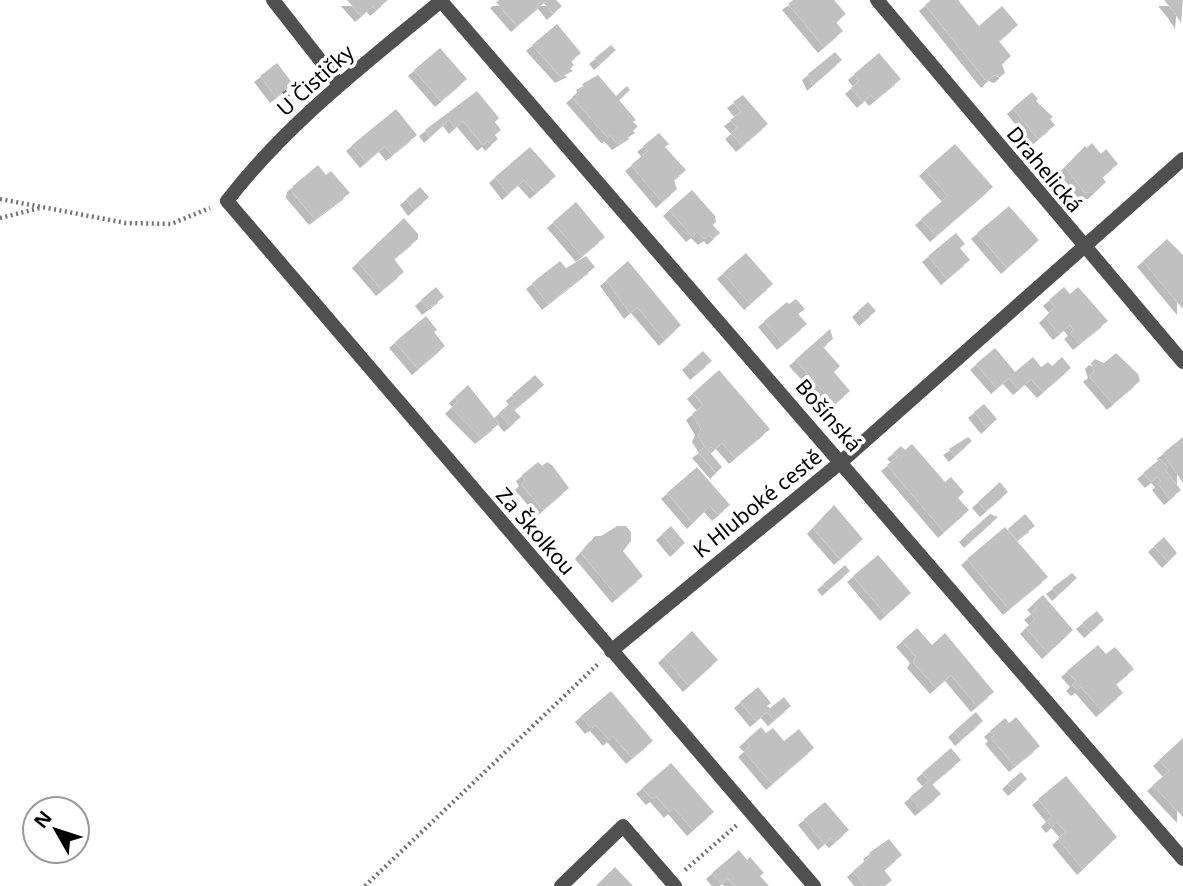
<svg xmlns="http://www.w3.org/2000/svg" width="1183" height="886" font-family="'Noto Sans',sans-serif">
  <defs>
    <filter id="shadow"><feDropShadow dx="-6" dy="6" stdDeviation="0" flood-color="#0004"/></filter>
  </defs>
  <rect width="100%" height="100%" fill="#fff"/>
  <path fill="#c0c0c0" filter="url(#shadow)" d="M347 0H388L376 10 373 6 361 16Z
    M499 0H556L562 6 553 14 544 3 517 26 496 2Z
    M793 0H834L846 14 836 22 843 31 824 47 788 4Z
    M931 0H958L979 26 1002 6 1018 25 999 41 1011 56 1002 64 1005 73 1000 77 994 75 987 82 925 5Z
    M1164 0H1183L1181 23 1174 12Z
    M557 24 581 53 571 61 574 65 570 69 573 71 561 77 532 45Z
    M611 45 616 50 600 64 595 58Z
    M440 48 467 79 441 101 414 70Z
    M835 52 842 60 813 85 808 74Z
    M879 53 901 79 875 100 871 95 863 102 851 88 859 81 854 74Z
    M277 63 293 84 276 97 260 76Z
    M598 75 616 96 627 86 630 90 619 100 636 120 633 122 638 126 633 131 635 133 618 144 610 135 608 138 572 97 584 87 582 84Z
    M477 91 499 118 495 122 501 130 495 135 498 139 491 145 488 141 483 145 463 121 455 128 449 120 430 137 425 130Z
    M1032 92 1038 99 1036 101 1053 117 1050 119 1055 125 1038 139 1013 108Z
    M743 95 768 124 742 146 731 133 737 128 730 120 741 112 733 102Z
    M396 109 417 135 392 155 385 146 366 162 352 145Z
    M659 133 669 144 665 147 686 170 674 180 677 189 662 202 631 165 648 151 643 146Z
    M1092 143 1101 154 1106 149 1118 164 1102 177 1106 182 1094 193 1084 192 1065 167 1085 146 1087 148Z
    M955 144 993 187 936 236 921 219 948 196 925 170Z
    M530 147 556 176 536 193 524 180 508 194 495 177Z
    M318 165 326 175 331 171 350 193 315 219 292 192 293 186Z
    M420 187 429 197 414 210 406 199Z
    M692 190 715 216 716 222 713 225 720 233 713 239 710 235 704 239 697 232 692 236 669 210Z
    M576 202 605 237 582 256 553 222Z
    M1009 206 1039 240 1007 268 977 233Z
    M404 218 418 234V239L394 259 404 272 382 290 358 262Z
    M956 233 965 244 960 248 970 260 947 279 928 256Z
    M1167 239 1183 255V309L1143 261Z
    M746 253 773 284 750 304 723 273Z
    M586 256 595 267 548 304 532 283 560 261 566 268Z
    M628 261 681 325 665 340 637 307 630 313 606 280Z
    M436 287 444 297 428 309 421 300Z
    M1064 287 1070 294 1078 287 1108 321 1079 344 1070 333 1074 330 1070 325 1059 334 1045 317 1055 307 1049 300Z
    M796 299 805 309 798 314 807 324 783 344 764 321 787 302 789 304Z
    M868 302 876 311 865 320 858 311Z
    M426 316 437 330 434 332 445 346 418 369 395 342Z
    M830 329 833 339 823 347 840 366 834 372 850 391 835 404 795 360Z
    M995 348 1015 372 1033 357 1041 367 1048 362 1052 366 1062 357 1071 368 1043 392 1031 379 1019 389 1009 378 997 388 976 364Z
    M703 351 712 361 696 374 688 364Z
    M1116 353 1138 374 1140 381 1113 404 1089 376 1094 372 1091 363 1095 359 1104 363Z
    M719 370 770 429 735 458 722 443 714 450 711 447 708 450 722 467 716 473 698 452 705 447 698 436 701 429 692 414 703 405 693 393Z
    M535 375 544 385 514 410 521 417 510 426 499 413 515 399 512 395Z
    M468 385 499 424 481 438 451 408 458 401 455 397Z
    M984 404 997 419 987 428 974 412Z
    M968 437 972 441 955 456 949 449Z
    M1183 437V483L1163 453Z
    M912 444 945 482 951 477 964 492 958 498 969 510 944 532 887 465 897 457 893 453 901 446 905 450Z
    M1160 459 1168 468 1165 470 1181 490 1170 499 1158 484 1161 481 1157 477 1151 482 1143 473Z
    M538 462 542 466 547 462 552 465 569 488 543 510 521 484 525 480 522 475Z
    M697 467 730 505 718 515 710 506 693 523 667 493Z
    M1000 482 1008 492 986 511 978 502Z
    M834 505 863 539 840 559 813 528Z
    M990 514 998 517 970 542 965 536Z
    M1025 514 1035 526 1017 540 1008 529Z
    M617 526H626L631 532V541L623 551 643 576 618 597 581 553 595 536H601Z
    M671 526 685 543 676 551 662 534Z
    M1005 527 1048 577 1009 609 967 559Z
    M1164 537 1177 553 1168 562 1154 546Z
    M878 555 911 593 886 615 853 576Z
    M845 565 850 571 828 590 823 584Z
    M1072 573 1077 578 1058 595 1052 588Z
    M1043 595 1073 630 1048 653 1026 628 1035 619 1030 614 1037 608 1033 604Z
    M1097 611 1104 620 1090 632 1082 623Z
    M917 628 932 645 945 633 994 692 977 706 951 675 936 688 913 662 916 657 902 641Z
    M692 631 718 660 689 686 664 657Z
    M1098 645 1106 654 1115 647 1134 669 1116 684 1123 693 1102 711 1081 687 1077 690 1072 685 1076 681 1067 671Z
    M758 687 771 703 767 706 770 708 784 697 791 706 774 720 767 712 756 721 740 702Z
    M611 691 653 741 632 758 613 736 609 740 596 725 591 728 581 716Z
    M976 712 983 721 961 740 954 731Z
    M1016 717 1040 746 1015 766 991 738 994 735 990 731 1005 718 1009 723Z
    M761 727 766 733 773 728 784 741 799 729 814 748 772 784 744 751 750 746 745 741Z
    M1183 738V817L1153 785 1169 771 1159 760Z
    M951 748 961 760 932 784 941 794 921 810 910 797 929 781 922 773Z
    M671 763 714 812 693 830 674 808 670 812 656 796 652 799 642 788Z
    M1021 772 1027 779 1014 790 1008 783Z
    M1066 776 1117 837 1083 869 1058 839 1066 832 1057 822 1052 827 1047 821 1052 816 1038 799Z
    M825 802 849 830 835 842 831 838 824 844 804 819Z
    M889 839 902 855 884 870 892 880 885 886H865L853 871 871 856 869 853Z
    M739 850 747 860 750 857 764 873 760 876 769 886H734L728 878 721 884 712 873Z
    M615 867 633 886H596Z"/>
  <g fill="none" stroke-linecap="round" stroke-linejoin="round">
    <path stroke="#727272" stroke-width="4.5" stroke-dasharray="2 3.5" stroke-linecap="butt" d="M284 91 292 103
      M0 199 126 223 171 224 210 208
      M0 218 40 208
      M685 870 737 825
      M365 886 600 662"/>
    <path stroke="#505050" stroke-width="14" d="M273 0 338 83
      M442 0C366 63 288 122 227 201L814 886
      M877 0 1183 362
      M441 1 1183 859
      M611 651 841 462 1183 159
      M561 886 623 826 675 886"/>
  </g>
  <g text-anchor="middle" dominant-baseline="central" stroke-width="7" stroke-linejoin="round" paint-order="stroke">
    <g font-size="21" fill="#000" stroke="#fff">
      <text transform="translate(315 80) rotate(-42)">U Čističky</text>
      <text transform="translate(1045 169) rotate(50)">Drahelická</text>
      <text transform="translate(829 415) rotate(49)">Bošínská</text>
      <text transform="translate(757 503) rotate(-39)">K Hluboké cestě</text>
      <text transform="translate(536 531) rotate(49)">Za Školkou</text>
    </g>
  </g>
  <g transform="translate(56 830) rotate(309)"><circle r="33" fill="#ffffff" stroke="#999999" stroke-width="2"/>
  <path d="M0-5L12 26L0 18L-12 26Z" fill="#000000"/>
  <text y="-10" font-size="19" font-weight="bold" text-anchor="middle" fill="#000000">N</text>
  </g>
</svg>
